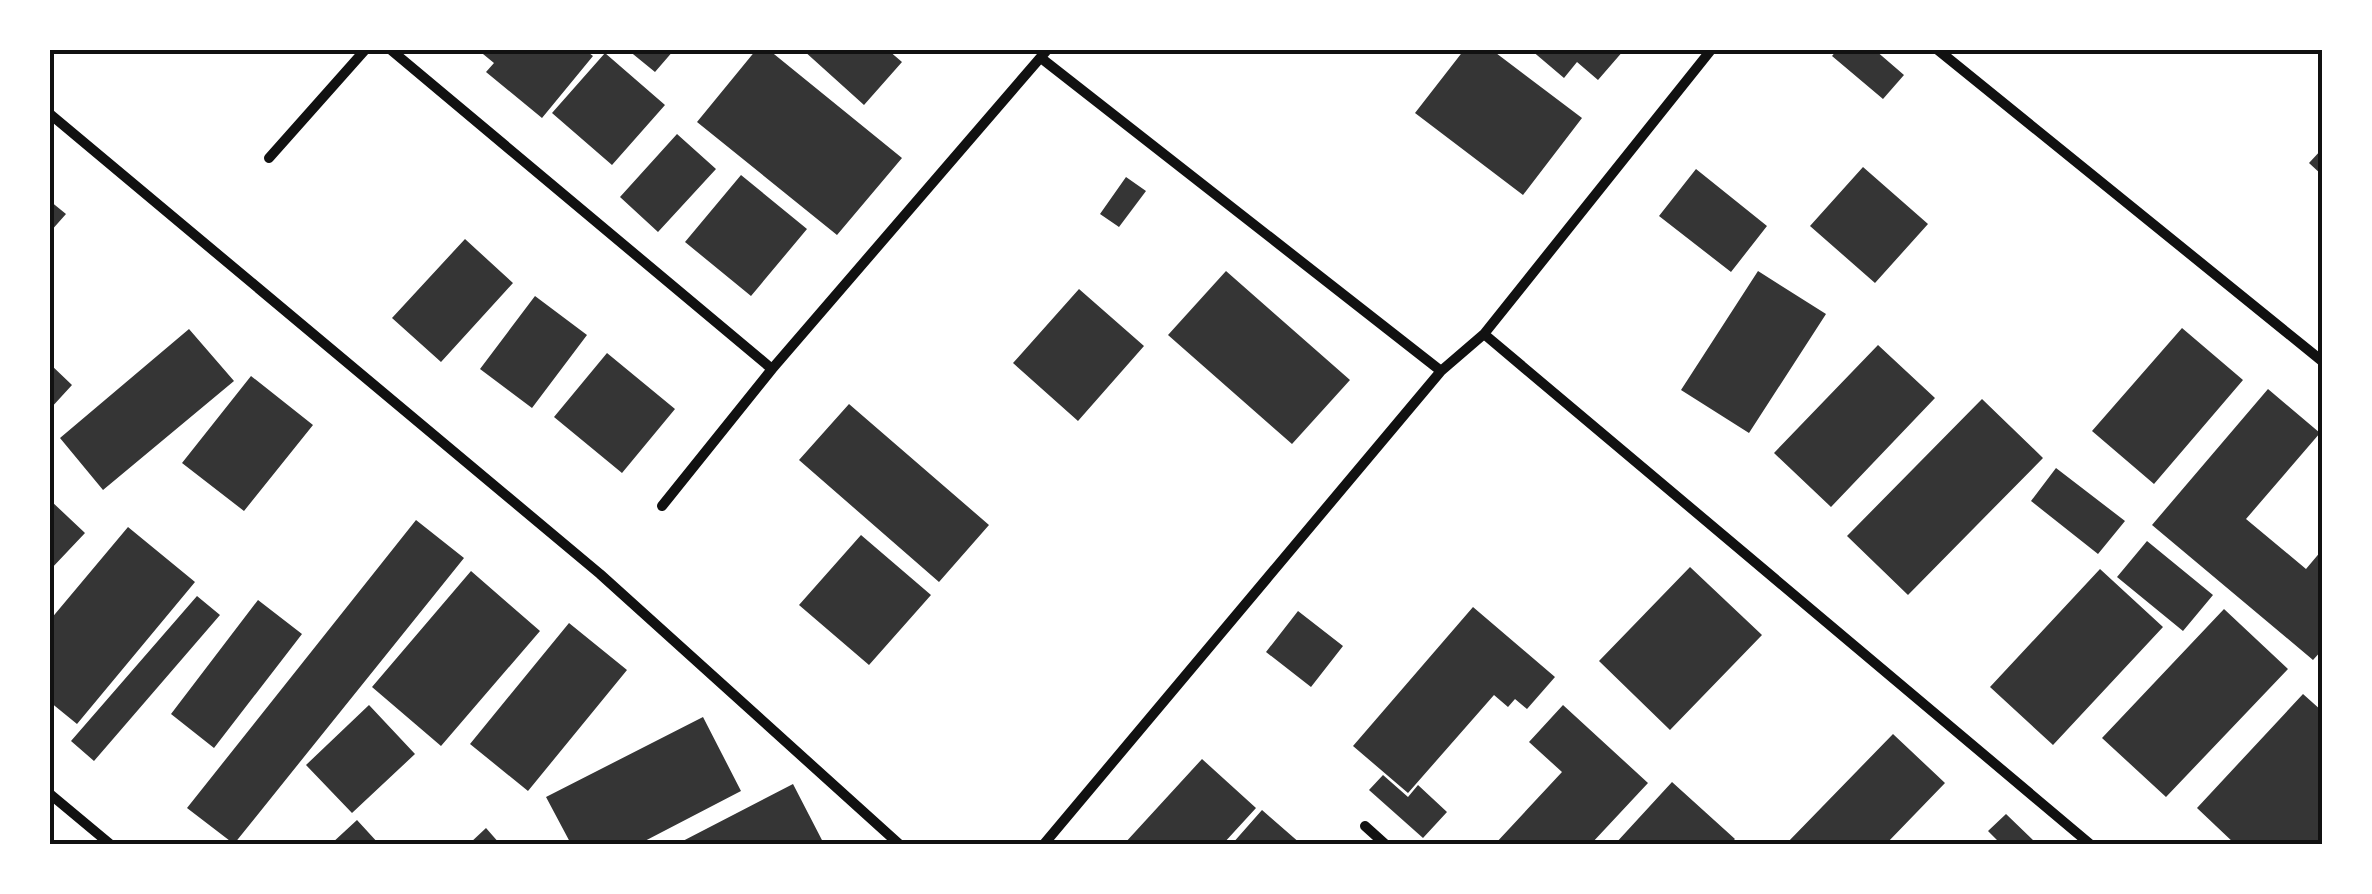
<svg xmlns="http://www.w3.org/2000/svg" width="2372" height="894" font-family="'Asap Condensed',sans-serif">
  <rect width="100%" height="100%" fill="#fff"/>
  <path fill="#353535" d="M487 50H585L593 56 542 118 486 72 494 63 483 54Z
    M628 50H674L655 72Z
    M756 50H769L902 158 837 235 697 122Z
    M803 50H888L902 62 864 105Z
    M1464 50H1492L1582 118 1523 195 1415 113Z
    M1531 50H1624L1598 80 1577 62 1564 78Z
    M1837 50H1875L1904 75 1883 99 1832 56Z
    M605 53 665 105 612 165 552 113Z
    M677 134 716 169 658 232 620 197Z
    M2322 149V175L2309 163Z
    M1863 167 1928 224 1875 283 1810 226Z
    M1696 169 1767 226 1731 272 1659 216Z
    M741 175 807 229 751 296 685 242Z
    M1126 177 1146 191 1119 227 1100 214Z
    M50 201 66 214 50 232Z
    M465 239 513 283 441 362 392 318Z
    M1226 271 1350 380 1292 444 1168 335Z
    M1758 271 1826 314 1749 433 1681 390Z
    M1079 289 1144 346 1078 421 1013 363Z
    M535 296 587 335 532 408 480 369Z
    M2182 328 2243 380 2154 484 2092 431Z
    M189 329 234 381 103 490 60 438Z
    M1878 345 1935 398 1831 507 1774 453Z
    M607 353 675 409 622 473 554 417Z
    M50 364 72 385 50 409Z
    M251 376 313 425 244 511 182 463Z
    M2268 389 2320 433 2246 519 2306 569 2322 550V650L2313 660 2152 525Z
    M1982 399 2043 458 1908 595 1847 536Z
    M849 404 989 525 939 582 799 460Z
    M2056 468 2125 521 2098 554 2031 501Z
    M50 500 85 533 50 570Z
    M416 520 464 558 234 844 187 808Z
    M128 527 195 582 77 724 50 702V620Z
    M861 535 931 595 869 665 799 605Z
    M2147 541 2213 595 2183 631 2117 577Z
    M1690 567 1762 635 1670 730 1599 661Z
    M2100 569 2163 627 2053 745 1990 687Z
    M471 571 540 631 441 746 372 687Z
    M197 596 220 615 94 761 71 741Z
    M258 600 302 634 214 748 171 714Z
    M1473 607 1555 677 1527 709 1515 699 1508 707 1494 695 1408 793 1353 746Z
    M2224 609 2288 669 2166 797 2102 738Z
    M1298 611 1343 646 1311 687 1266 652Z
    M569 623 627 670 528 791 470 744Z
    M2303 694 2322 711V844H2235L2197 808Z
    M369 705 415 754 352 813 306 765Z
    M1563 705 1648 783 1591 844H1495L1562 772 1529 742Z
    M703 717 741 791 639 844H571L546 797Z
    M1893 734 1945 783 1886 844H1786Z
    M1202 759 1256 808 1223 844H1124Z
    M1383 775 1408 797 1418 785 1447 812 1423 838 1369 790Z
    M1672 782 1735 839 1730 844H1615Z
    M793 784 824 844H677Z
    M1262 810 1301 844H1232Z
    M2006 814 2037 844H2001L1988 831Z
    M357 820 379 844H331Z
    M486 828 500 844H469Z"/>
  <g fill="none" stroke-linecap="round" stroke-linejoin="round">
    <path stroke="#111" stroke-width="10" d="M391 50 772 369
      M1938 50 2322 361
      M1041 58 1441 371
      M50 114 600 574 899 844
      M269 158 365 50
      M1484 334 2090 844
      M662 506 772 369 1047 50
      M50 794 110 844
      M1365 826 1385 844
      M1044 844 1441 371 1484 334 1711 50"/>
  </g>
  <rect width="2372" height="894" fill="none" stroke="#ffffff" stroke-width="105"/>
  <rect x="52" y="52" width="2268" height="790" fill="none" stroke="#111" stroke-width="4"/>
</svg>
